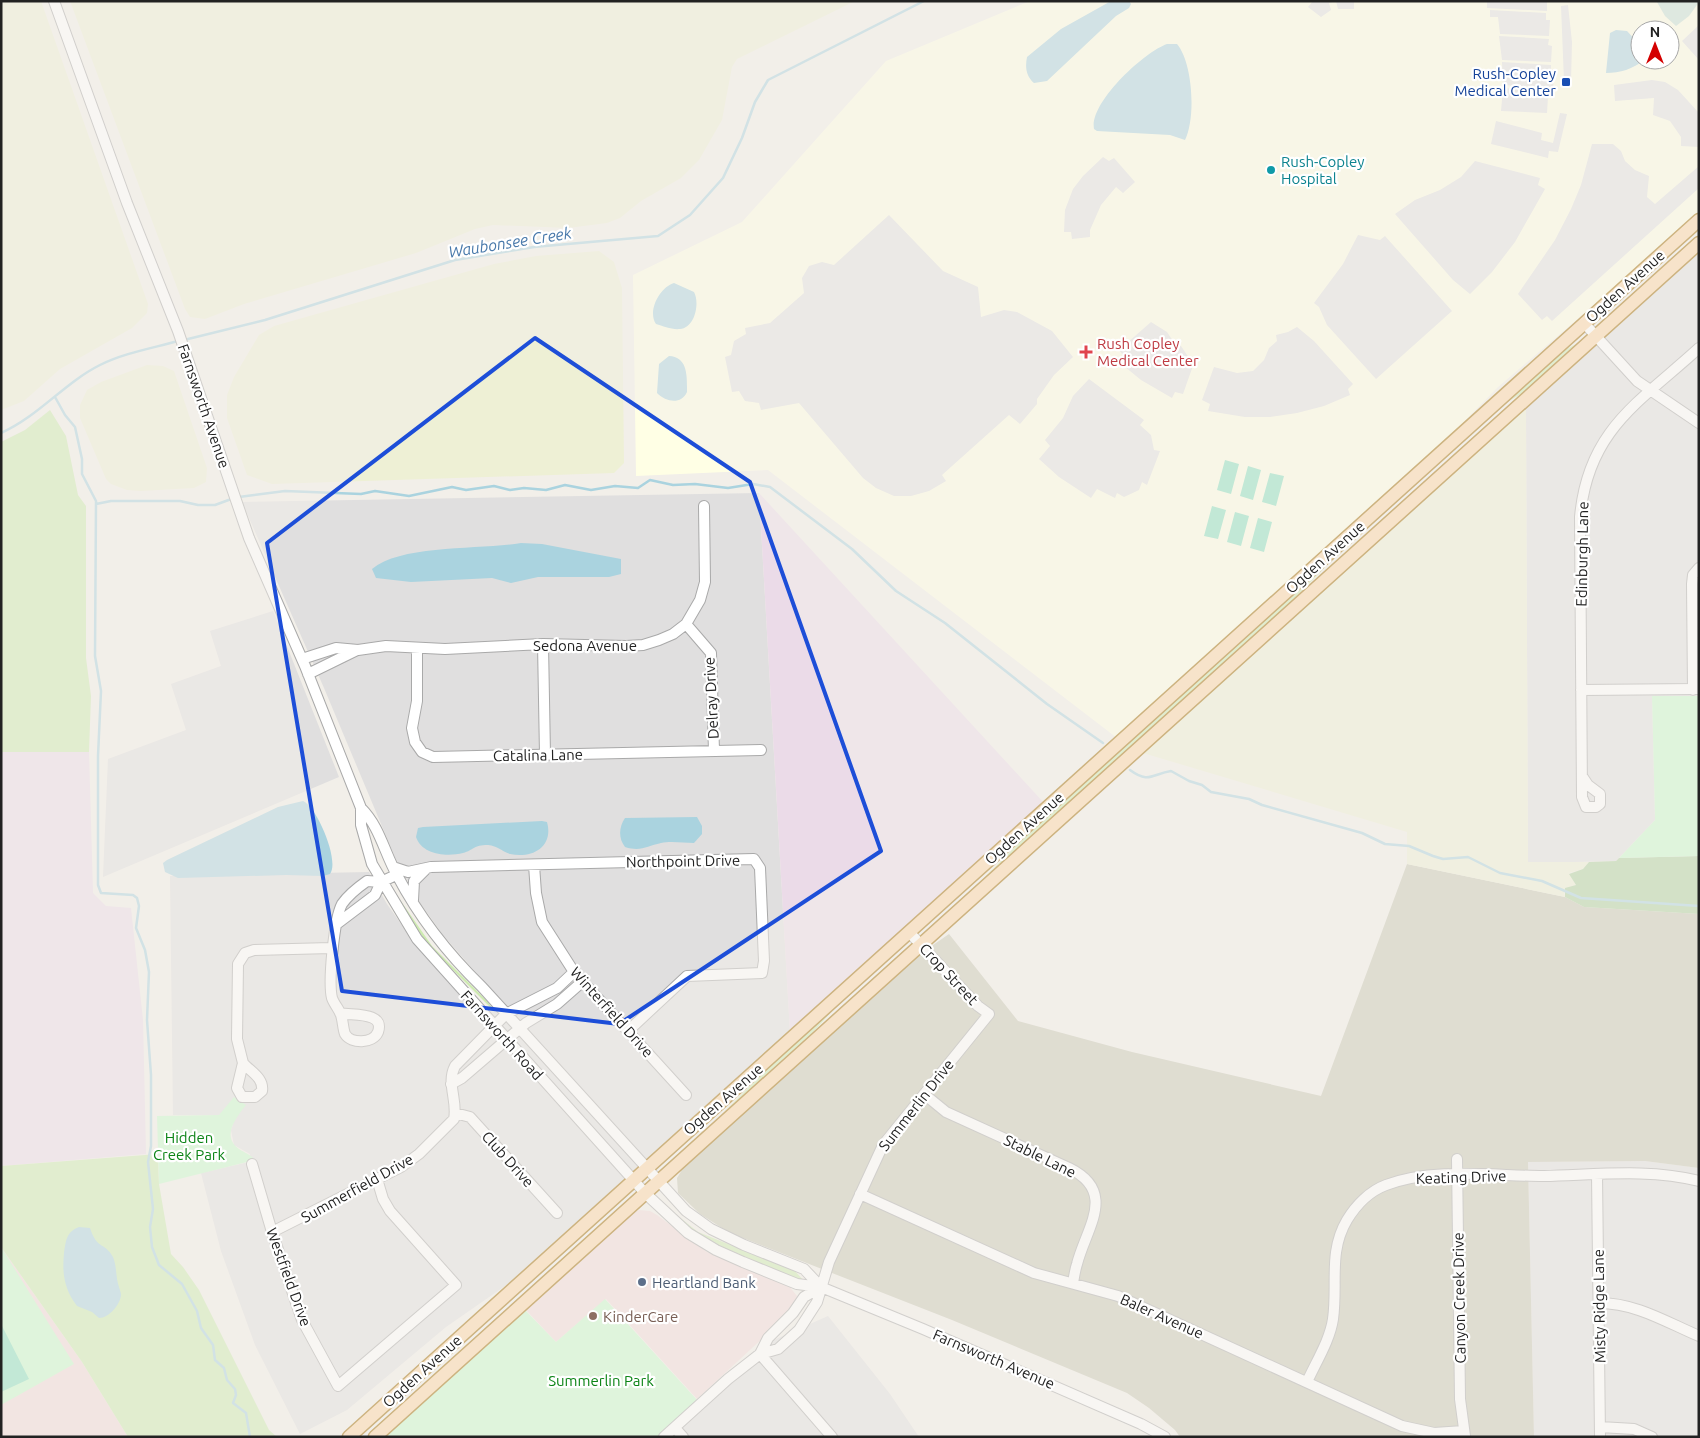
<svg xmlns="http://www.w3.org/2000/svg" width="1700" height="1438" font-family="Ubuntu,sans-serif">
  <rect width="100%" height="100%" fill="#f2efe9"/>
  <path fill="#e0dfdf" d="M1699 250V696L1652 697 1655 820 1616 861 1528 863 1526 408Z
    M759 493 790 1033 518 1277 446 1327 347 1410 300 1434 255 1345 221 1251 201 1173 249 1162 250 1154 234 1145 231 1130 234 1121 219 1115H173L170 876 369 872 387 904 418 948 479 1016 499 999 443 935 418 900 397 862 324 688 242 502Z
    M273 611 339 777 103 877 108 759 186 730 171 684 221 666 210 631Z
    M1645 1161 1699 1168V1437H1534L1528 1162Z
    M828 1316 890 1394 919 1437H658L758 1347Z"/>
  <path fill="#f2dad9" d="M639 1210 650 1211 657 1215 707 1252 789 1286 797 1296 796 1303 791 1312 697 1399 606 1299 556 1342 525 1309 623 1219Z
    M1 1247 82 1362 128 1437H1Z"/>
  <path fill="#ebdbe8" d="M759 493 1044 803 790 1033 777 806Z
    M1 752H89L93 893 106 906 131 908 143 1020 146 1154 1 1166Z"/>
  <path fill="#ffffe5" fill-rule="evenodd" d="M1030 1H1699V212L1622 281 1498 387 1443 443 1117 738 768 470 636 476 633 275 742 222 886 61ZM1640 30H1670V60H1640Z"/>
  <path fill="#c7c7b4" d="M1407 864 1565 897 1584 907 1699 914V1168L1645 1161 1528 1162 1534 1437H1180L1175 1430 1149 1408 1127 1393 952 1320 730 1233 700 1214 678 1193 677 1178 685 1165 910 961 949 934 1018 1021 1132 1052 1321 1096Z"/>
  <path fill="#eef0d5" d="M1 1H41L148 304 147 313 132 328 60 369 24 401 1 410Z
    M70 1H855L737 59 732 67 722 120 699 160 681 178 641 201 620 218 607 223 568 228 493 225 475 229 416 253 244 304 205 319 190 317 185 309Z
    M599 251 614 262 622 288 624 463 614 473 272 484 247 475 227 418V395L234 377 259 335 274 326 494 264 536 256Z
    M147 365 163 366 174 371 207 468 206 482 194 488 141 491 127 490 111 484 106 479 80 418V405L87 390 101 382Z
    M1526 408 1528 862H1589L1583 869 1569 873 1576 885 1569 887 1564 893 1565 897 1407 864V832L1143 753Z"/>
  <path fill="#cdebb0" d="M1576 344 1524 392 1496 409 1561 352Z
    M50 410 66 436 78 495 86 506V658L91 696 89 752H1V442L25 430Z
    M1350 542 1289 604 981 881 1040 822Z
    M398 897 432 946 488 1002 494 1011 430 947 412 922Z
    M848 994 813 1032 720 1116 792 1044Z
    M158 1154 159 1184 171 1254 183 1267 199 1290 269 1430 277 1437H128L82 1362 1 1247V1166Z
    M673 1212 698 1232 794 1270 804 1281 718 1246 695 1233Z"/>
  <path fill="#add19e" d="M1699 856V914L1584 907 1565 897V888L1576 885 1569 874 1583 869 1589 862 1616 861 1619 858Z"/>
  <path fill="#c6e0d4" d="M1657 2 1699 1V2L1689 16 1676 26 1665 16Z"/>
  <path fill="#c8facc" d="M1652 696H1699V856L1619 858 1655 820Z
    M234 1097 246 1105C236 1118 221 1136 239 1149 245 1153 250 1154 255 1160L159 1184 157 1116 219 1115Z
    M1 1247 74 1364 1 1405Z
    M605 1299 698 1401 659 1437H384L524 1309 556 1342Z"/>
  <path fill="#88e0be" d="M1225 460 1239 464 1231 494 1217 490Z
    M1248 466 1261 470 1253 500 1240 496Z
    M1270 473 1284 476 1276 506 1262 502Z
    M1212 506 1226 510 1218 539 1204 536Z
    M1235 512 1249 516 1241 546 1227 542Z
    M1258 518 1272 522 1264 552 1250 548Z
    M1 1324 29 1379 1 1392Z"/>
  <path fill="#e2e2e2" d="M1313 1H1363L1354 2V9H1338L1336 1 1329 3 1331 10 1321 17 1308 7Z
    M1487 1H1547V11L1487 8Z
    M1568 5 1572 42 1571 81H1564L1561 6Z
    M1490 10 1546 13V20H1550L1549 36 1500 34 1498 17H1490Z
    M1699 25V60L1682 41Z
    M1499 36 1549 39 1548 45 1552 46 1551 62 1502 60Z
    M1502 62 1551 65V71L1554 72 1553 88 1503 85Z
    M1652 80 1665 82 1678 90 1699 113V147L1681 146V137L1670 121 1653 115 1654 98 1615 101 1614 85Z
    M1503 88 1553 91 1552 97H1548L1547 113 1501 111Z
    M1560 113 1567 114 1558 152 1549 151 1548 158 1491 144 1496 121 1542 133 1541 140 1553 143Z
    M1592 144H1613L1621 151 1625 161 1635 170 1649 176 1647 197 1655 204 1699 166V188L1552 321 1547 316 1542 320 1518 294 1555 240 1571 209 1581 185Z
    M1103 157 1109 161 1114 158 1135 182 1123 193 1116 187 1101 205 1090 230V237L1072 239 1071 232H1064L1065 210 1073 189 1083 176Z
    M1475 161 1540 178 1538 185 1545 189 1515 242 1492 272 1470 294 1453 280 1395 214 1415 200 1440 190 1461 177Z
    M889 215 943 271 978 287 981 317 1004 310 1017 312 1052 331 1073 357 1054 375 1037 399V404L1020 424 1009 415 942 475 946 481 929 491 911 496H894L876 488 863 478 799 403 761 410 759 403 745 401 739 391 732 392 725 357 731 355 734 341 746 334 745 328 770 323 804 293 802 278 809 266 822 262 834 265Z
    M1358 235 1380 240 1385 236 1452 311 1376 379 1327 325 1319 307 1314 303 1343 264Z
    M1151 322 1167 332 1175 344 1181 346 1189 358 1195 360 1183 394 1175 392 1172 398 1141 380 1119 362 1124 356 1119 350Z
    M1297 327 1314 341 1353 384 1348 389 1350 395 1324 406 1297 413 1270 417H1245L1208 411 1210 404 1202 400 1214 367 1237 373 1253 371 1264 360 1269 348 1277 341 1276 335 1288 332Z
    M1089 379 1144 420 1140 425 1151 435 1154 450 1160 451 1147 485 1142 482 1139 490 1124 497 1117 493 1115 498 1097 489 1091 498 1059 477 1039 459 1050 446 1045 440 1063 418 1073 396Z"/>
  <path fill="#aad3df" d="M1111 1H1129L1131 4 1129 8 1116 16 1047 81 1034 83C1026 76 1025 67 1027 57L1061 29Z
    M1616 30 1627 31 1640 45V60H1644C1633 69 1620 73 1606 73L1610 33Z
    M1167 44H1177C1193 63 1196 118 1185 140L1170 135 1097 131 1094 129C1089 103 1144 52 1167 44Z
    M674 283 694 292C700 303 695 328 680 329 672 330 663 326 656 324 647 311 660 287 674 283Z
    M669 356C688 357 687 376 687 392 681 405 666 402 657 393L659 364Z
    M521 543 542 544 621 559V574L609 577H538L511 583 492 578 411 582 376 578 372 569C402 544 481 550 521 543Z
    M303 801C317 807 340 861 330 874L323 876 286 875 178 878 165 872 163 863 167 860 278 807Z
    M697 817 702 826V834L694 843C684 843 671 841 661 843 647 846 641 852 625 847 618 838 619 827 625 818Z
    M542 821 547 822C554 847 532 859 510 854 501 851 498 846 488 845 473 845 474 850 463 853 447 857 422 855 416 837L418 828 423 827Z
    M79 1227 90 1228C97 1250 105 1242 113 1257 116 1264 116 1272 117 1279 118 1285 120 1289 121 1294 121 1304 109 1318 99 1318L92 1312 77 1306C64 1289 62 1273 64 1253 66 1241 66 1232 79 1227Z"/>
  <g fill="none" stroke-linecap="round" stroke-linejoin="round">
    <path stroke="#aad3df" stroke-width="2.5" d="M184 340 265 320 455 260 534 247 658 236 690 215 723 178 742 138 755 102 768 80 924 1
      M55 397 65 415 75 427 82 459V474L96 501 95 656 101 691 98 756V885L101 893 133 895 137 898 139 906 136 928 145 950 149 972 147 1020 151 1075V1146L148 1162 153 1209 150 1227 152 1247 159 1265 182 1284 197 1311 201 1328 213 1345 215 1360 224 1368 227 1380 235 1389 236 1395 233 1403 246 1413 250 1437
      M1 433C39 416 64 383 100 365 124 353 153 348 178 341
      M239 497 285 491 361 494 375 491 409 496 452 487 466 490 494 486 510 490 524 488 546 490 565 485 591 490 615 486 638 488 650 480 673 485 695 484 728 488 753 484 770 487 852 549 896 591 945 623 1047 704 1103 743
      M96 504 111 501H180L198 505H215L234 498
      M1130 770C1149 784 1152 774 1171 771L1189 781 1202 785 1211 792 1249 799 1262 805 1362 833 1385 844 1409 846 1433 856 1443 859 1468 857 1500 873 1542 881 1581 898 1699 906"/>
    <defs>
      <path id="minor" d="M54 1 127 203 178 331 249 538 305 666 361 808C380 827 384 852 397 875 419 917 448 954 482 987L686 1211 711 1229 744 1245 804 1269 821 1287
        M1584 323 1637 381 1699 423
        M686 624 711 653 714 751
        M543 644 545 755
        M417 648V701L412 728 415 742 422 752 433 757 761 750
        M302 659 336 648 358 650 386 646 445 649 543 644 626 646 643 645 659 640 673 634 686 624 700 600 705 582 704 506
        M308 674 357 650
        M1581 690 1698 689
        M1693 690 1692 584 1693 575 1699 568
        M1582 776 1588 785 1600 794V804L1596 807H1586L1582 797 1580 517C1588 429 1640 402 1699 348
        M361 808V825L372 864 417 939 645 1193 688 1233 716 1250 743 1262 797 1284 821 1287 923 1329 1141 1424 1165 1437
        M534 865 536 893 542 922 574 972 686 1095
        M393 867 408 872 431 867 754 859 760 868 764 961 762 973 687 976 628 1031
        M413 900 414 881 425 870
        M338 923 375 895 381 882
        M340 1013C351 1016 385 1011 378 1032 373 1044 351 1044 345 1034 343 1029 343 1021 341 1015 339 1009 334 1004 332 998 328 982 334 919 342 904 349 894 357 888 367 881L381 882 396 875
        M243 1063C251 1072 264 1078 262 1091L255 1097H242L237 1088 243 1063 237 1039 238 964 245 953 254 950 331 948
        M451 1084 462 1078 526 1023 557 1004 582 982
        M924 1094 946 1112 1069 1168C1118 1192 1086 1228 1077 1264 1075 1270 1074 1277 1073 1283
        M455 1113 470 1117 557 1213
        M1457 1159 1460 1399 1465 1436
        M252 1164 272 1232 302 1320 338 1386 456 1285 390 1211 383 1199 377 1179
        M1597 1174 1600 1437
        M860 1194 1034 1273 1118 1296 1402 1426 1434 1433 1464 1431
        M272 1232 401 1167 419 1154 454 1119C458 1101 446 1083 455 1066L506 1014 557 988 574 972
        M1599 1303C1636 1303 1666 1322 1699 1336
        M760 1354 832 1437
        M760 1354 768 1338 793 1313 804 1297 821 1287
        M1307 1382C1316 1362 1330 1340 1333 1319 1338 1284 1328 1252 1347 1220 1356 1205 1370 1191 1386 1185 1433 1167 1495 1176 1544 1176 1594 1175 1650 1168 1699 1181
        M1600 1427 1634 1429 1652 1437
        M675 1428 683 1437
        M664 1437 728 1379 760 1354 778 1349 799 1330 817 1302 829 1262 883 1145 989 1014 978 1006 909 932"/>
      <path id="major" d="M349 1437 1699 220
        M375 1437C815 1038 1258 642 1699 243"/>
    </defs>
    <use href="#minor" stroke="#a9a9a9" stroke-width="12"/>
    <use href="#major" stroke="#a06b00" stroke-width="15"/>
    <use href="#minor" stroke="#fff" stroke-width="10"/>
    <use href="#major" stroke="#fcd6a4" stroke-width="12"/>
  </g>
  <path d="M0 0H1700V1438H0ZM535 338 750 482 881 851 619 1024 342 991 267 543Z" fill="#f2efe9" fill-opacity=".55" fill-rule="evenodd"/>
  <path fill="none" stroke="#1d4ed8" stroke-width="4" stroke-linejoin="round" d="M535 338 750 482 881 851 619 1024 342 991 267 543Z"/>
  <rect fill="#1a4fb4" stroke="#fff" stroke-width="2" x="1561" y="77" width="10" height="10" rx="2.5"/>
  <circle fill="#0f9aa8" stroke="#fff" stroke-width="2" cx="1271" cy="170" r="5"/>
  <path fill="#e0444e" stroke="#fff" stroke-width="2" d="M1083.5 344.5h5v5h5v5h-5v5h-5v-5h-5v-5h5z"/>
  <circle fill="#5c6f8a" stroke="#fff" stroke-width="2" cx="642" cy="1282" r="5"/>
  <circle fill="#8d6e63" stroke="#fff" stroke-width="2" cx="593" cy="1316" r="5"/>
  <g text-anchor="middle" dominant-baseline="central" stroke-width="4.5" stroke-linejoin="round" paint-order="stroke">
    <g font-size="15" fill="#164399" stroke="#fff" text-anchor="end">
      <text x="1556" y="73">Rush-Copley<tspan x="1556" dy="17">Medical Center</tspan></text>
    </g>
    <g font-size="15" fill="#0d838f" stroke="#fff" text-anchor="start">
      <text x="1281" y="161">Rush-Copley<tspan x="1281" dy="17">Hospital</tspan></text>
    </g>
    <g font-size="15" fill="#222" stroke="#fff">
      <text transform="translate(1625 286) rotate(-42)">Ogden Avenue</text>
      <text transform="translate(204 406) rotate(71)">Farnsworth Avenue</text>
      <text transform="translate(1582 554) rotate(-89)">Edinburgh Lane</text>
      <text transform="translate(1325 557) rotate(-42)">Ogden Avenue</text>
      <text x="585" y="645">Sedona Avenue</text>
      <text transform="translate(711 698) rotate(-93)">Delray Drive</text>
      <text transform="translate(538 755) rotate(-1)">Catalina Lane</text>
      <text transform="translate(1024 828) rotate(-42)">Ogden Avenue</text>
      <text transform="translate(683 861) rotate(-1)">Northpoint Drive</text>
      <text transform="translate(949 974) rotate(47)">Crop Street</text>
      <text transform="translate(612 1012) rotate(48)">Winterfield Drive</text>
      <text transform="translate(502 1035) rotate(48)">Farnsworth Road</text>
      <text transform="translate(723 1099) rotate(-41)">Ogden Avenue</text>
      <text transform="translate(916 1105) rotate(-52)">Summerlin Drive</text>
      <text transform="translate(1040 1156) rotate(26)">Stable Lane</text>
      <text transform="translate(508 1159) rotate(48)">Club Drive</text>
      <text transform="translate(1461 1177) rotate(-2)">Keating Drive</text>
      <text transform="translate(357 1188) rotate(-29)">Summerfield Drive</text>
      <text transform="translate(289 1277) rotate(70)">Westfield Drive</text>
      <text transform="translate(1459 1298) rotate(-91)">Canyon Creek Drive</text>
      <text transform="translate(1599 1306) rotate(-91)">Misty Ridge Lane</text>
      <text transform="translate(1162 1316) rotate(24)">Baler Avenue</text>
      <text transform="translate(994 1359) rotate(23)">Farnsworth Avenue</text>
      <text transform="translate(422 1371) rotate(-42)">Ogden Avenue</text>
    </g>
    <g font-size="15" fill="#be3a42" stroke="#fff" text-anchor="start">
      <text x="1097" y="343">Rush Copley<tspan x="1097" dy="17">Medical Center</tspan></text>
    </g>
    <g font-size="15" fill="#0c8416" stroke="#fff">
      <text x="189" y="1137">Hidden<tspan x="189" dy="17">Creek Park</tspan></text>
      <text x="601" y="1380">Summerlin Park</text>
    </g>
    <g font-size="15" fill="#4e5e75" stroke="#fff" text-anchor="start">
      <text x="652" y="1282">Heartland Bank</text>
    </g>
    <g font-size="15" fill="#785e54" stroke="#fff" text-anchor="start">
      <text x="603" y="1316">KinderCare</text>
    </g>
    <g font-size="16" font-style="italic" fill="#4a7aab" stroke="#fff">
      <text transform="translate(510 242) rotate(-9)">Waubonsee Creek</text>
    </g>
  </g>
  <rect width="1700" height="1438" fill="none" stroke="#222222" stroke-width="5"/>
  <g transform="translate(1655 45)"><circle r="24" fill="#ffffff" stroke="#a7a7a7"/>
  <path d="M0-4L9 19L0 12L-9 19Z" fill="#d40000"/>
  <text y="-8" font-size="14" font-weight="bold" text-anchor="middle" fill="#222222">N</text>
  </g>
</svg>
